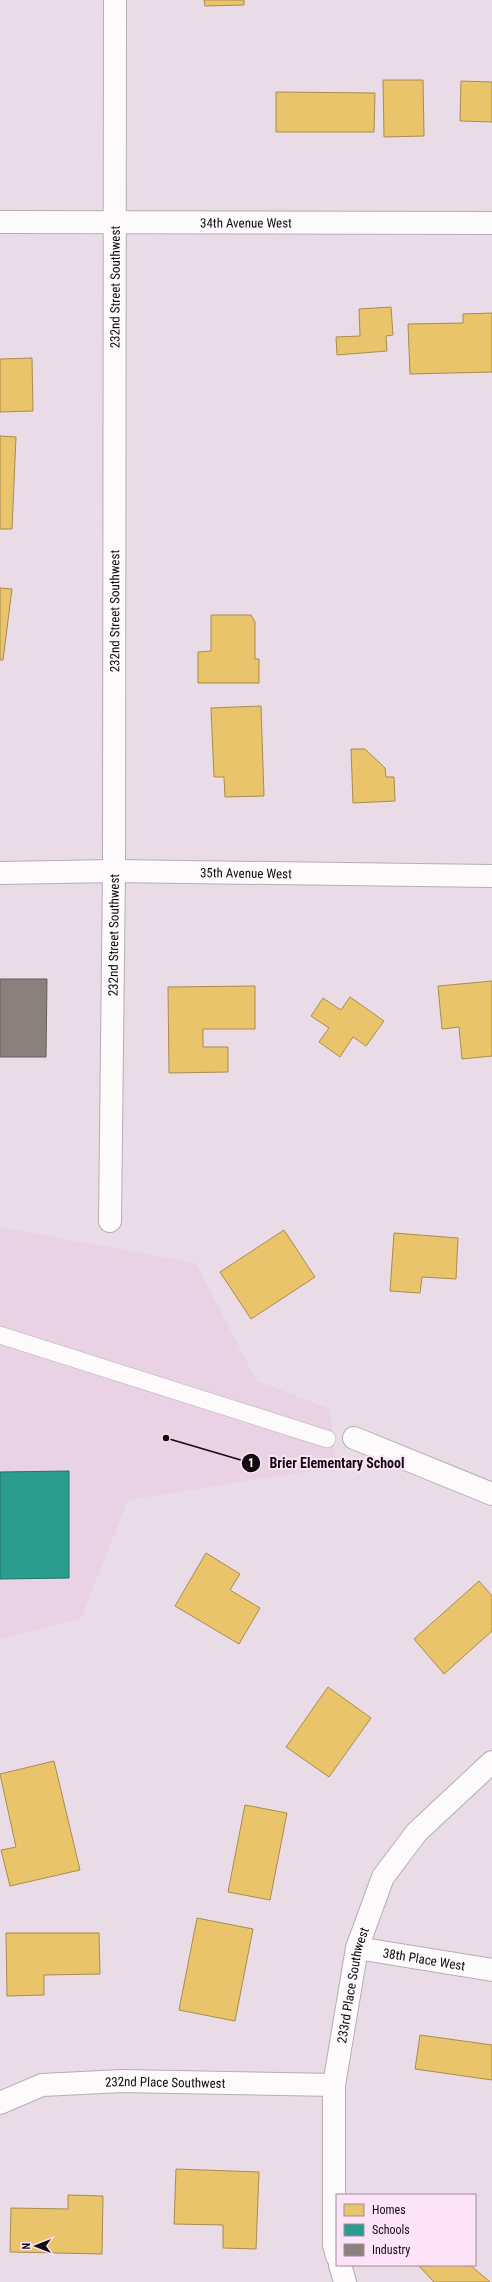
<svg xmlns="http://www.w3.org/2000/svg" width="492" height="2282" font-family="'Roboto Condensed',sans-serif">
  <rect width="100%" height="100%" fill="#e9dce6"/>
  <path fill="#e9d2e4" d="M0 1227 196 1263 256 1380 330 1409 336 1467 128 1500 81 1618 0 1639Z"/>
  <path fill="#e9c46a" stroke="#a98c4f" d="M204 0H244V5L205 6Z
    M383 80H423L424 136 384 137Z
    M461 81 492 82V122L460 121Z
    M276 92 375 93 374 132H276Z
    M391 307 393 335 386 336 387 351 337 355 336 337 360 336 359 309Z
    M492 313V372L410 374 408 324 463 323V314Z
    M32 358 33 411 0 412V359Z
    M0 436 16 437 12 529H0Z
    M0 588 12 589 3 660H0Z
    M211 615H251L255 622V659H259V683H198V652L211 651Z
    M261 706 264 796 225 797 224 777H214L211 708Z
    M351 749H365L385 768 386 777H394L395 801 353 803Z
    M492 981V1056L462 1059 459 1027 442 1029 438 986Z
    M255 986V1029H203V1047H228V1072L169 1073 168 987Z
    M350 997 384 1021 366 1046 353 1037 340 1057 319 1042 329 1028 311 1016 323 998 341 1010Z
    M284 1230 315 1277 251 1319 220 1272Z
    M394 1233 458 1238 456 1279 422 1277 420 1293 390 1291Z
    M206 1553 240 1574 230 1590 260 1608 239 1644 175 1606Z
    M479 1581 492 1596V1631L444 1674 414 1639Z
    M328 1687 371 1718 329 1777 286 1747Z
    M54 1761 80 1870 10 1886 1 1850 16 1847 0 1774Z
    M245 1805 287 1813 270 1900 228 1892Z
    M197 1918 253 1929 235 2021 179 2010Z
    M6 1933H99L100 1974 44 1975V1995L7 1996Z
    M420 2035 492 2045V2080L415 2069Z
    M176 2169 259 2172 256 2249 223 2248V2225L174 2224Z
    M68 2195 103 2196 102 2254 10 2252 11 2208 68 2209Z
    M418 2265H470L490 2282H434Z"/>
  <path fill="#2a9d8f" stroke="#237169" d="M69 1471V1578L0 1579V1472Z"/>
  <path fill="#8a817c" stroke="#665d5c" d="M0 979H47L46 1057H0Z"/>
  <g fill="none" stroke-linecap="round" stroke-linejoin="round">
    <defs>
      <path id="service" d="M0 1335 327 1439"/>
      <g id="minor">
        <path id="s1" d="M0 222 492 223"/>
        <path id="s2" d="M0 873 114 871 492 876"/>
        <path id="s3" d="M110 1221 114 871 115 0"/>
        <path d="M354 1438 492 1494"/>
        <path id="s4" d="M357 1948 492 1970"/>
        <path id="s5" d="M0 2103 42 2085 122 2081 334 2085"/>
        <path id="s6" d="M337 2256 334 2245V2085L357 1948 383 1877 417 1832 492 1762"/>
        <path d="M340 2265 345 2282"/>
      </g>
    </defs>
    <use href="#service" stroke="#b7adb5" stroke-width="18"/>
    <use href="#minor" stroke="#b7adb5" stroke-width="24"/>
    <use href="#service" stroke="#fcfafb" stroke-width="17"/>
    <use href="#minor" stroke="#fcfafb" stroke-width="22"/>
  </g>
  <g text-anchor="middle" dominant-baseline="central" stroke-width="4" stroke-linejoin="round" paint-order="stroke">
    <g font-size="13" fill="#130a11" stroke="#fde3f8">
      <text stroke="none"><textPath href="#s1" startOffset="246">34th Avenue West</textPath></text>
      <text stroke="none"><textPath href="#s3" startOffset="934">232nd Street Southwest</textPath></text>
      <text stroke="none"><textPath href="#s3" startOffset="610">232nd Street Southwest</textPath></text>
      <text stroke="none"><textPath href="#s2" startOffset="246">35th Avenue West</textPath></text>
      <text stroke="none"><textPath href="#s3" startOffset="286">232nd Street Southwest</textPath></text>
      <text stroke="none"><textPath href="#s4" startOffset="68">38th Place West</textPath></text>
      <text stroke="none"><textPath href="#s6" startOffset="273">233rd Place Southwest</textPath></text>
      <text stroke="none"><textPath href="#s5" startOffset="169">232nd Place Southwest</textPath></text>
    </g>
  </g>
  <path fill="none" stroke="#130a11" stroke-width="1.5" d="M166 1438L251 1463"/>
  <g fill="#130a11" stroke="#fde3f8" stroke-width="1.5">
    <circle cx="166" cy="1438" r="4"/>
    <circle cx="251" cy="1463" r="10"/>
  </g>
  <g font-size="12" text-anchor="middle" font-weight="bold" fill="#fff">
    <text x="251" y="1467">1</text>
  </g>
  <g font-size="14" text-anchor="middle" font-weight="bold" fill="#130a11" stroke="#fde3f8" stroke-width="4" stroke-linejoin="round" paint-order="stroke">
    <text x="337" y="1468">Brier Elementary School</text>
  </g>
  <rect x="336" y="2194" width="140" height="72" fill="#fde3f8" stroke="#9f8c9c"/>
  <rect x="344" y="2204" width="20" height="12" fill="#e9c46a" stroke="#9f8c9c"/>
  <text x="372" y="2214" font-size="12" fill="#130a11">Homes</text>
  <rect x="344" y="2224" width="20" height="12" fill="#2a9d8f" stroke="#9f8c9c"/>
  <text x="372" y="2234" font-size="12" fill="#130a11">Schools</text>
  <rect x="344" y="2244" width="20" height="12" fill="#8a817c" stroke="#9f8c9c"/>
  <text x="372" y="2254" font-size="12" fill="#130a11">Industry</text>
  <g transform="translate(36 2246) rotate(270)" stroke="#fde3f8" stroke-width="3" paint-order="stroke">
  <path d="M0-3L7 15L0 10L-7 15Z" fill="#130a11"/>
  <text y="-6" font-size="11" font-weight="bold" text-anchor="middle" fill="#130a11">N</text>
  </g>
</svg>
